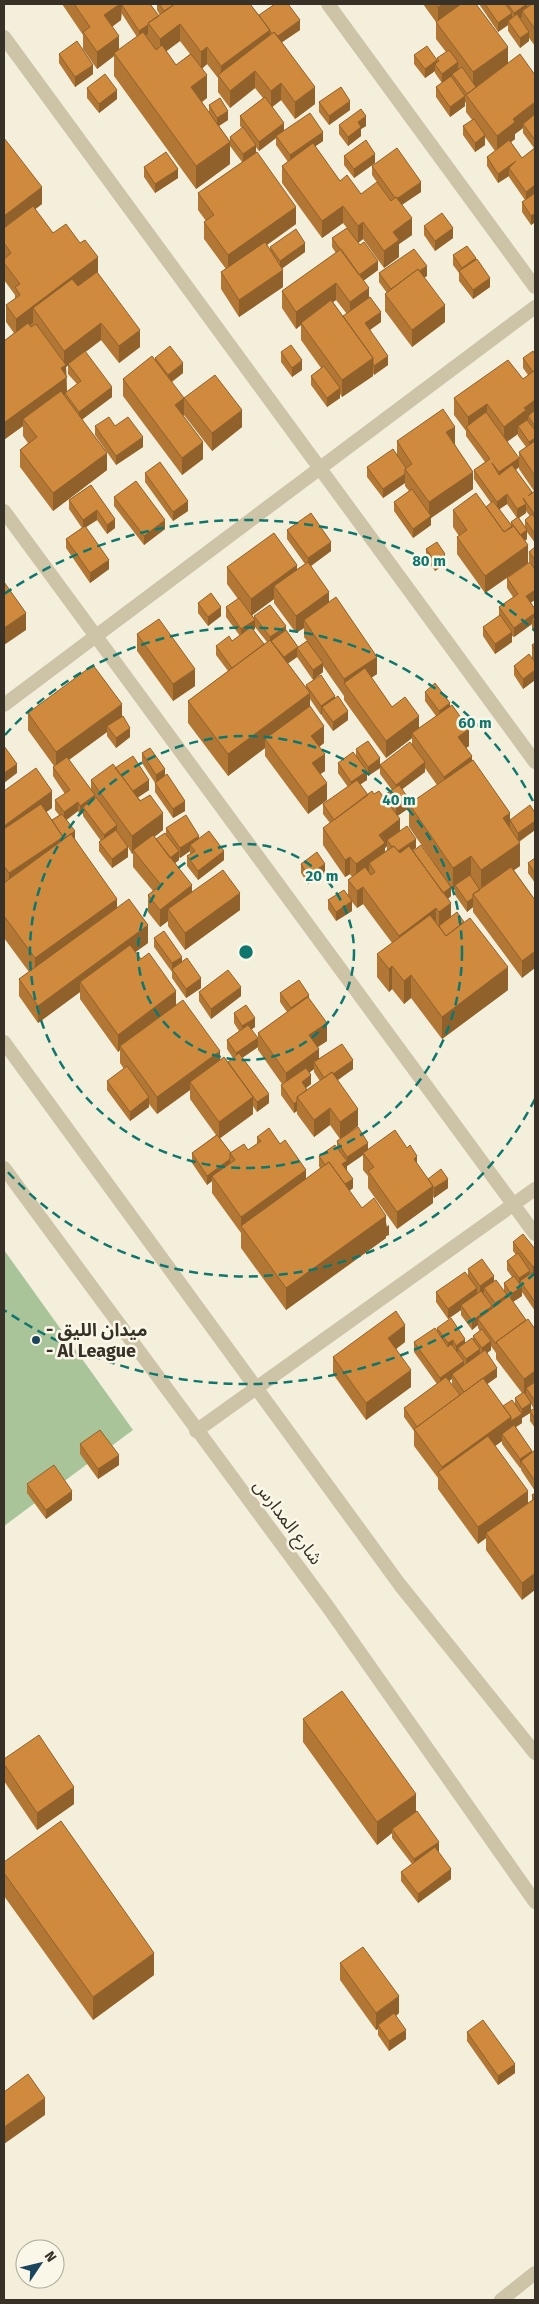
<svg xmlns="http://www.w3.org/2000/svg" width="539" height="2304" font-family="'Fira Sans','Noto Sans Arabic',sans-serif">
  <rect width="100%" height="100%" fill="#f4efdb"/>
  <path fill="#aac49a" d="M4 1250 133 1430 4 1526Z"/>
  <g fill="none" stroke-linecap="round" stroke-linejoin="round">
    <path stroke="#cdc3a6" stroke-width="14" d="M501 2300 535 2273"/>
    <path stroke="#cdc3a6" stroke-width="14" d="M328 4 535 287
      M4 37 535 762
      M4 511 535 1234
      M4 705 535 307
      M4 1042 400 1585 535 1753
      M4 1168 328 1607 535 1902
      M196 1431 535 1189"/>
  </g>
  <path fill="#b27735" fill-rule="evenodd" d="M62 4H150L159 16 160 15 157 10V4H250L259 15 300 30 282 42 315 104 295 119 281 100 272 107 284 131 323 141 315 146 340 181 361 194H385L372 175V166L421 192 402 204 412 235 399 244V257L384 268 363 239 358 243 378 270 363 281 369 298 381 322 370 330 388 365 374 375 373 373V376L342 397 340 394V398L327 407 311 385V376L321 368 301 340V325L296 329 282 308V291L336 253 332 247V238L347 228 343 223 322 238 282 183V166L288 162 276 145V138L259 151 256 147V152L296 224 267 245 270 250V247L305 252 282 268 283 287 239 317 221 289V272L226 269 204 239V222L206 221 198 210V193L242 162 230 146V164L196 189 114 76V56L97 69 83 49V35ZM122 10V14L137 37 119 50 112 27 121 20ZM180 41 190 54 176 65 166 51ZM207 64 218 78V92L230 108 255 88 263 98 240 116V126L242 128 230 137V141L219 126 228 120 209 105V112L202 102 207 98 202 69ZM336 300 347 314 343 316 333 302Z
    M423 4H476L508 63 535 75V229L534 223 531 225 522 212V202L525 200 509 177V176L498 183 487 166V157L495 151 485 137V145L475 152 463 135V126L472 120 466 112V103L465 102V106L450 117 436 97V87L442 83 435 73V71L425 78 414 64V55L437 60V58L446 52 436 39V22ZM523 128V133L534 148 522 158 511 142 515 139V134Z
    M479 4H535V46L529 38V41L520 48 508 31V25L498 32Z
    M59 54 93 74 75 87 59 63Z
    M87 88 117 99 99 113 87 98Z
    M319 102 350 110 329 125 319 112Z
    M339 125 366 126 361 129V136L348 146 339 134Z
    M4 138 42 204 35 209 53 233 98 273 140 347 119 363 101 340 85 352 112 397 82 419 107 470 53 511 20 467V450L28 443 23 436V426L5 439 4 438V341L14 333 6 322V305L15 299V295L4 280ZM68 365V374L77 384 67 392 66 367Z
    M344 156 375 163 354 178 344 165Z
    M144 167 178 178 155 193 144 177Z
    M424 226 453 238 435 251 424 235Z
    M453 255 476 260 490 287 473 299 459 281V273L453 265Z
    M379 273 427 276 424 277 445 322 412 347 385 311V294L387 293 379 282Z
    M281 352 302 370 292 377 281 362Z
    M535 355V543L527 532V539L525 541 528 563 485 593 457 554V537L459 536 453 527V510L486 507 491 503 474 479V470L485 462 466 436V431L454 415V398L523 379 528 375 523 368V358ZM518 434V436L526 447 519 452V469L534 491 532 493 516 470 519 467 507 441ZM507 504 517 518 511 522V525L499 509ZM526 511 530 516 525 520V527L519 518 526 513Z
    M155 358 183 373 172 382 184 415 183 416 203 459 182 475 123 396V379L155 360Z
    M184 398 242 427 212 451 184 415Z
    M95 426H115L143 447 116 465 95 435Z
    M397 441 455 444 473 489 431 518V525L413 538 394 511V502L409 491 405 486V483L383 498 367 477V467L397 454Z
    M145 473 188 511 173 521 145 482Z
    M91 485 115 528 107 534 97 520 86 527 109 569 90 583 66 548V539L82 528 69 509V500Z
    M114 497 165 529 144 545 114 506Z
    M287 530 331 551 311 566 329 602 377 674 371 677 392 707 419 728 436 716 425 701V692L450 706 469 746 466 748 472 761 510 820 535 813V830L519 842 520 866 514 870 535 900 522 978 473 912V907L467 912 455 895V889L453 891 451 888V896L448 899 451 917 508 990 442 1039 411 998 404 1004 392 989 389 992 377 977V954L392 943 363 904 357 908 348 897V880L352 877 350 874 345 877 323 845V828L330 823 323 814V804L348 787 338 773V763L356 757V749L380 768 368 776 367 774V780L360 784 368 795 374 794 386 801V794L392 790 380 774V765L412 746V738L386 758 344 700V696L323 666V672L313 680 297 657 288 663 306 688V685L335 698 348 720 333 731 322 716V714L321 715 310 699V707L324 743 319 747 325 771 320 774 327 800 308 814 265 756V748L228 776 188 723V701L228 671 216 655V646L232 641 240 636 226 617V607L238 599 227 584V567L297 569 305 564 287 539ZM274 599V603L296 633 304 628V637L307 641 298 647 286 630 254 616V618L252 615ZM255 627 267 642 264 644 253 630 255 629ZM425 768 437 785 409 804V827L434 863 412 850 416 848 400 831 397 816 409 808 402 789 425 772ZM387 846V850L385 852V848Z
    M535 547V570L529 561V552Z
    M426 549 445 564 435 571 426 559Z
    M507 578 531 603 535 609V633L532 629V624L514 637 512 636V642L495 654 483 636V627L499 616V607L513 597 507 588Z
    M198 603 221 616 208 626 198 613Z
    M137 634 195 686 173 701 137 651Z
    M535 643V680L523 689 514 675V666L532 657V645Z
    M28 713 122 717 130 737 116 748 107 736V732L69 760 91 790V780L115 768 149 790 138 797 163 830 154 837 156 839 166 834V828L199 838 224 860 198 880 187 866V856L190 854V851L180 858 179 857V860L175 863 192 892 240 910 185 950 168 926V921L160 927 148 912V895L153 891 133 867V853L132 854 128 847V857L112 868 99 851V842L101 841 83 816V813L80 815 78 811 66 820 75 839 117 908 148 943 135 952 176 1005 220 1059 228 1062 233 1058 227 1049V1040L239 1031 234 1023V1013L255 1027 252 1029 258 1047 242 1058 269 1103 257 1112 253 1106V1114L220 1138 231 1153 248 1150 257 1144V1137L306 1179 320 1168 319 1166V1156L337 1148V1141L340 1139 330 1125 314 1137 297 1114V1111L294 1113 281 1095V1085L282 1084 258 1050V1033L287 1012 280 1002V993L309 999 327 1041 317 1047 319 1059 353 1069 338 1080 358 1126 350 1132 368 1150 417 1164 428 1179 448 1188 434 1198 433 1196V1203L397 1229 368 1188V1176L363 1170V1155L347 1166V1165V1170L353 1188 349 1191 362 1208 386 1222 389 1235 386 1236V1238L286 1310 241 1248V1233L212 1193V1181L207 1185 192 1163V1153L216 1135 190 1099V1090L157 1114 149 1104V1107L130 1121 107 1090V1081L124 1069 120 1063V1050L118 1052 80 999V992L38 1023 19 996V979L29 972 4 938V791L52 808 46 812 52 820 59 815 55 810V800L65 794 53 776V767L54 766 28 730ZM314 1069V1072L320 1081 307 1090 306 1088 311 1084 310 1072Z
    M142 753 165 776 185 811 173 818 155 792V783L142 763Z
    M535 858V883L528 873V863Z
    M301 864 325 873 308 884 301 873Z
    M328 900 352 911 336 921 328 909Z
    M154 938 182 962 201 988 186 998 172 978V972L154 947Z
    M199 992 241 996 211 1019 199 1001Z
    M513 1242 535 1249V1311L522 1292V1296L513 1302 526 1320 535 1329V1428L530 1421V1413L522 1418V1423L516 1427 532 1453 535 1450V1491L521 1470V1468H520L502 1444V1441L495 1446 528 1503 532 1500V1495L535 1493 522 1600 486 1550V1538L478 1544 438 1489V1478L414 1446V1431L404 1417V1408L437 1384 414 1352V1342L437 1331V1328L465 1343 473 1340V1336L480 1331 478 1328V1325L472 1330 461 1315V1310L448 1319 436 1302V1292L468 1275V1269L494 1281 504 1291V1283L512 1277 507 1270V1261L516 1255 513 1251ZM491 1346 496 1353V1359L522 1393 515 1398V1403L503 1406 487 1384 497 1377 487 1353 491 1350ZM452 1379V1384L460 1395 449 1381ZM531 1404 534 1409 531 1411Z
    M405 1342 396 1349 411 1387 366 1420 333 1374V1357Z
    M80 1444 119 1465 98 1479 80 1454Z
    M27 1484 72 1500 46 1519 27 1493Z
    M303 1719 416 1812 439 1851 438 1852 451 1879 418 1903 401 1881V1872L412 1864 392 1838V1833L377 1845 303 1742Z
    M4 1759 74 1804 37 1830 4 1781Z
    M4 1862 154 1975 93 2020 4 1896Z
    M340 1963 399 2013 396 2016 406 2039 389 2051 378 2035V2029L376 2030 340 1980Z
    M467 2032 515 2073 498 2085 467 2041Z"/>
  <path fill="#91612b" d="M117 4H131L122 5 121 20 104 32V15Z
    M443 4H466L438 24V7Z
    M527 4V14L522 11V17L514 22V13Z
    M512 13V22L508 21V25L498 32V23Z
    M300 20V30L275 47V38Z
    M180 24V41L160 56V39Z
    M148 25V34L139 40V31Z
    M270 30V47L221 79V66Z
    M529 32V41L520 48V38Z
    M119 36V54L114 53V56L97 69V52Z
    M207 47V64L201 69V52Z
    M508 47V64L473 89V72Z
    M437 60V67L435 64V71L425 78V69Z
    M458 62V72L452 74V76L442 83V74Z
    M93 65V74L75 87V77Z
    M255 71V88L230 108V91Z
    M207 75V98L191 109V87Z
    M281 83V100L271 108V91Z
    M315 87V104L295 119V102Z
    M117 90V99L99 113V104Z
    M465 96V106L450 117V107Z
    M350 101V110L329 125V116Z
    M535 102V119L523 124V128L515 134V139L497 153V136L513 119Z
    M228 111V120L217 127V118Z
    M366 116V126L361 129V136L348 146V137L358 122Z
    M284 123V132L276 136V138L259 151V142Z
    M323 132V141L290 164V155Z
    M485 135V145L475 152V143Z
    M230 142V164L196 189V166Z
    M256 145V154L243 164V154Z
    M375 154V163L354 178V169Z
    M516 161 509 168V176L498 183V174Z
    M178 169V178L155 193V184Z
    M421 182V192L396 209V199Z
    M535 185 534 195 526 201V192Z
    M42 187V204L4 233V216Z
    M343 206V223L322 238V221Z
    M296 207V224L228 272V255Z
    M535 213 534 223 531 225V216Z
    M412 218V235L399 244V257L384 268V251L393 232Z
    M363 222V239L358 243V226Z
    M453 228V238L435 251V241Z
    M305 243V252L280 270V261Z
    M98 257V274L40 318 33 308V323L16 336V319Z
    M476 258V267L462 275V268Z
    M378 261V270L359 284V275Z
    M427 266V276L391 299V290Z
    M283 270V287L239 317V300Z
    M490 278V287L473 299V290Z
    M336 283V300L302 324 301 323V325L296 329V312Z
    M369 288V305L350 319V302Z
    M445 305V322L412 347V330Z
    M381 312V322L365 333V323Z
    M101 323V340L66 367 67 394 65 393V395L26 424 23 419V426L5 439V422L61 368 64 366V351Z
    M140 330V347L119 363V346Z
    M388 356V365L374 375V366Z
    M373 358V376L342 397V380Z
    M302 360V370L292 377V368Z
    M183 363V373L168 384V375Z
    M112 387V397L79 422V412Z
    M340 388V398L327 407V398Z
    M184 398V415L175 422V405Z
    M535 400V417L528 416V422L518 426V434L504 444V427L524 408Z
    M487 404V421L468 430V417Z
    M242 410V427L212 451V433Z
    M455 427V444L446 449V432Z
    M143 437V447L116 465V456Z
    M535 438V448L529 452V442Z
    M203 442V459L182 475V458Z
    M107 453V470L53 511V493Z
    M519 458V467L499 482V472Z
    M473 472V489L431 518V525L413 538V529L429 518V502Z
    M405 474V483L383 498V489Z
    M507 494V504L497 511V502Z
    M188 501V511L173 521V512Z
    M526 504V513L517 519V509Z
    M97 510V520L83 529V520Z
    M115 519V528L107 534V525Z
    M165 520V529L144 545V536Z
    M527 530V539L520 544V535Z
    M331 542V551L308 568V558Z
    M528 545V563L485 593V576Z
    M445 554V564L435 571V562Z
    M109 560V569L90 583V573Z
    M297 565V583L274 586V599L251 616V599Z
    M535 590V600L526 606V596Z
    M329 592V609L304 620V628L296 633V616Z
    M221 607V616L208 626V617Z
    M26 613V630L4 645V628Z
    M535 613V622L532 619V624L514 637V628Z
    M255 620V629L241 638V629Z
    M286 626V636L270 647V637Z
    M512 632V642L495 654V644Z
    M298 647 297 648V657L279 670V661Z
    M377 657V674L351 692 344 683V696V679Z
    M323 663V672L313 680V670Z
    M195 669V686L173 701V684Z
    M535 670V680L523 689V679Z
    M310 693V715L265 739V748L228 776V754Z
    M335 696V705L322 707V714L321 715V706Z
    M450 703V712L439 721V711Z
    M122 704V721L107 726V732L56 769V752Z
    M348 711V720L333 731V722Z
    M419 716V733H412V738L386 758V741Z
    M324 726V743L311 753V736Z
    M130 728V737L116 748V738Z
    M469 729V746L458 754V737Z
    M325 754V771L312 780V763Z
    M472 756V773L444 794V777Z
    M380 758V768L368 776V767Z
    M425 762V772L396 794V785Z
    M17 764V773L4 783V773Z
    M165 769V778L156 784V775Z
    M367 771V780L351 791V782Z
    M149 780V790L130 803V793Z
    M327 783V800L308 814V797Z
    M52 791V808L4 843V826Z
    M95 795V805L83 807V813L80 815V806Z
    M409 799V808L396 817V808Z
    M185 801V811L173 818V809Z
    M78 802V811L64 822V812Z
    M163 813V830L135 852 133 850V853L132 854V836Z
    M510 813V835L503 818Z
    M400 819V837L387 840V846L385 848V860L369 863V871L356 881V864L379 835Z
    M535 821V830L518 842V833Z
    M117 825V834L104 844V835Z
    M75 831V840L9 890V873L63 837Z
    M199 836V845H190V851L180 858V848Z
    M416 839V848L396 862V853Z
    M520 843V866L481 893V870Z
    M128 847V857L112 868V859Z
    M179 851V860L168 869V859Z
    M224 851V860L198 880V871Z
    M471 856V878L455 885V889L453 891V868Z
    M350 857V874L345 877V860Z
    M325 864V873L308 884V875Z
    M192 885V902L168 909V921L160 927V910Z
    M363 887V904L357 908V891Z
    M451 887V896L441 904V894Z
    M240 893V910L185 950V933Z
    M473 898V907L467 912V902Z
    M117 899V921L35 981V958Z
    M352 901V911L336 921V912Z
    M451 903V920L439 929V912Z
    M436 908V925L399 953V936Z
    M148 925V943L85 989 80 982V992L38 1023V1006Z
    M535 951V968L522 978V961Z
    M182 957V966L172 969V963Z
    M392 966V989L389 992V969Z
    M508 967V990L442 1039V1017Z
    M411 975V998L404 1004V981Z
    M201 978V988L186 998V989Z
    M241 987V996L211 1019V1009Z
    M176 991V1008L120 1046V1050L118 1052V1035Z
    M309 995V1004L291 1018V1008Z
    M255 1018V1027L242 1035V1026Z
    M327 1023V1041L309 1053V1035Z
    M258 1038V1047L236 1062V1053Z
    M319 1049V1066L314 1062V1069L286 1090V1073Z
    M220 1051V1068L190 1082V1090L157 1114V1097Z
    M353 1060V1069L325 1089V1079Z
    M311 1075V1084L302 1091V1082Z
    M269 1094V1103L257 1112V1102Z
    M149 1097V1107L130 1121V1112Z
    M253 1097V1114L219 1139V1122Z
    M297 1101V1111L294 1113V1104Z
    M330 1108V1125L314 1137V1120Z
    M358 1109V1126L340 1139V1122Z
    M368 1143V1152L363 1153V1155L347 1166V1157Z
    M417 1156V1173L414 1159Z
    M230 1159V1168L212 1176V1181L207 1185V1176Z
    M347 1161V1171L342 1164Z
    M306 1170V1187L241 1226V1217Z
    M353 1179V1188L341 1197V1187Z
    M448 1179V1188L434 1198V1188Z
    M433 1186V1203L397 1229V1212Z
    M386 1216V1227L389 1225V1235L386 1236V1238L286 1310V1288Z
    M535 1265V1275L533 1277V1267Z
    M530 1271V1280L520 1281V1287H519V1278Z
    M494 1276V1285L484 1288V1292L480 1295V1286Z
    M522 1287V1296L511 1303V1294Z
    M477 1288V1298L461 1305V1310L448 1319V1309Z
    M507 1295V1304L495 1313V1303Z
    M492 1306V1315L478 1319V1325L472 1330V1321Z
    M405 1325V1342L388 1355V1338Z
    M465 1339V1348H458V1354L456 1355V1346Z
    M453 1340V1350L448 1353V1343Z
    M491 1341V1350L482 1357V1348Z
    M480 1349V1358L466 1368V1359Z
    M464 1361V1370L452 1374V1379L440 1387V1378Z
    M497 1368V1377L464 1401V1392Z
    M411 1370V1387L366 1420V1403Z
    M535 1371V1388H526V1395L524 1396V1379Z
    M531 1403V1413L530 1411V1413L522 1418V1423L511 1430 502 1434V1441L445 1482 442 1478V1467L511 1417 522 1414V1409Z
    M532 1451V1460L521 1461 520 1468V1459Z
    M119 1455V1465L98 1479V1469Z
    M72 1491V1500L46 1519V1510Z
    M528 1491V1508L486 1533V1538L478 1544V1527Z
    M535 1573V1590L522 1600V1583Z
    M74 1787V1804L37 1830V1813Z
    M416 1794V1816L392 1829V1833L377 1845V1822Z
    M439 1842V1851L414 1868V1859Z
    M451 1869V1879L418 1903V1894Z
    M154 1953V1975L93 2020V1997Z
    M399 1996V2013L380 2028 378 2025V2029L376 2030V2013Z
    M406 2030V2039L389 2051V2041Z
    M515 2064V2073L498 2085V2076Z
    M45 2098V2115L4 2144V2127Z"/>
  <path fill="#cf8a3e" stroke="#91612b" d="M74 4H120L104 15 119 36 97 52 83 32 90 27Z
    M124 4H150L159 16 148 23 149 24 139 31 122 5Z
    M159 4H175L164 11Z
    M175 4H250L270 30 221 66 207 47 201 52 180 24 160 39 148 23Z
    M275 4H288L300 20 278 36 274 32 272 34 259 15Z
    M436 4H443L438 7Z
    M461 4H476L508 47 473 72 436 22Z
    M485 4H505L512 13 498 23Z
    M508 4H527L514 13Z
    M532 4H535V29L522 11Z
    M517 14 529 32 520 38 508 21Z
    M143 32 156 50 162 45 176 65 191 54 207 75 191 87 230 142 196 166 114 53Z
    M274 32 315 87 295 102 281 83 271 91 255 71 230 91 218 75Z
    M77 41 93 65 75 77 59 54Z
    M427 46 437 60 425 69 414 55Z
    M449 50 458 62 442 74 435 64 439 61 437 58Z
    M520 54 535 75V102L513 119 515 122 497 136 466 95Z
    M462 67 476 87 467 94 452 74Z
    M105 74 117 90 99 104 87 88Z
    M451 76 465 96 450 107 436 87Z
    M341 87 350 101 329 116 319 102Z
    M265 97 284 123 259 142 240 116Z
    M220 98 228 111 217 118 209 105Z
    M361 109 366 116 358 122 361 127 348 137 339 125Z
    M310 113 323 132 290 155 276 136Z
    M535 114V140L523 124Z
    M474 119 485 135 475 143 463 126Z
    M243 127 256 145 243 154 230 137Z
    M4 138 42 187 4 216Z
    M366 140 375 154 354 169 344 156Z
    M509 140 522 158 535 148V185L526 192 509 168 516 161 498 174 487 157Z
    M313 143 340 181 347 175 361 194 377 182 391 201 396 197 412 218 393 232 399 240 384 251 363 222 358 226 343 206 322 221 282 166Z
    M397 148 421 182 398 198 396 197 395 198 372 166Z
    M166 152 178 169 155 184 144 167Z
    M257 152 296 207 228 255 204 222 214 215 198 193Z
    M535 193V213L531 216 522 202Z
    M33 206 53 233 66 224 80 243 85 240 98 257 16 319 6 305 20 295 15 287 20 284 4 263V259L11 253 4 243V228Z
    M442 213 453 228 435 241 424 226Z
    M347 228 360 245 364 242 378 261 359 275 332 238Z
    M296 229 305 243 280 261 270 247Z
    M265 242 283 270 239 300 221 272Z
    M467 246 476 258 462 268 453 255Z
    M341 249 369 288 350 302 336 283 296 312 282 291Z
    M414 249 427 266 419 271 418 269 391 289 379 273Z
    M477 259 490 278 473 290 459 271Z
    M418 269 445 305 412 330 385 294Z
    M97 272 140 330 119 346 101 323 64 351 33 308 72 279 78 286Z
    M370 297 381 312 365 323 388 356 374 366 373 364V358L343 316Z
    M331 300 373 358 342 380 301 323Z
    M28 323 31 327 36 324 66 365 61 368 67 377 5 422 4 421V341Z
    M291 345 302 360 292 368 281 352Z
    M170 346 183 363 168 375 155 358Z
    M85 351 112 387 79 412 65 393 81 381 68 364Z
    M533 351 535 355V370L533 372 523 358Z
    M152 356 184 398 175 405 203 442 182 458 123 379Z
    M508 360 523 379 535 370V400L524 408 526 410 504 427 487 404 468 417 454 398Z
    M324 366 340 388 327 398 311 376Z
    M215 375 242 410 212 433 184 398Z
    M61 391 107 453 53 493 20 450 37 437 23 419Z
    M443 409 455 427 446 432 473 472 429 502 405 469 412 464 397 441Z
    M535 410V426L528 416Z
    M486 412 519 458 499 472 492 463 499 475 512 465 532 492 528 496 535 491V515L523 498 526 504 517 509 507 494 497 502 474 470 490 459 466 427Z
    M109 417 115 426 128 417 143 437 116 456 95 426Z
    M527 420 535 430V438L529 442 518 426Z
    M535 441V476L519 452Z
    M393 449 406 468 405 469V474L383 489 367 467Z
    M160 462 188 501 173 512 145 473Z
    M136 481 165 520 144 536 114 497Z
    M91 485 115 519 107 525 97 510 83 520 69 500Z
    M412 489 431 516 413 529 394 502Z
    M476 493 504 532 514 526 528 545 485 576 457 537 467 530 453 510Z
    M493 501 512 526 504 532 486 507Z
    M311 513 331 542 308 558 287 530Z
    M532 514 535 518V534L525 520Z
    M518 517 527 530 520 535 511 522Z
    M85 526 109 560 90 573 66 539Z
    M274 533 297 565 251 599 227 567Z
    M437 542 445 554 435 562 426 549Z
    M535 547V560L529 552Z
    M308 562 329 592 296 616 274 586Z
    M530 562 535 570V590L526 596 535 609V613L514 628 499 607 518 594 507 578Z
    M4 582 26 613 4 628Z
    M211 593 221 607 208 617 198 603Z
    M336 597 377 657 344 679 304 620Z
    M239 598 255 620 241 629 226 607Z
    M270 605 286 626 270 637 254 616Z
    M500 615 512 632 495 644 483 627Z
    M535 617V624L532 619Z
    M159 619 195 669 173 684 137 634Z
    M251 627 264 644 232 668 216 646 229 636 232 641Z
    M286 630 298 647 284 657 271 641Z
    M270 640 310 693 228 754 188 701Z
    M307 641 323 663 313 670 297 648Z
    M535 643V650L532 645Z
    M529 654 535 662V670L523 679 514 666Z
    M93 665 122 704 56 752 28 713Z
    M365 668 392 707 405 697 419 716 386 741 344 683Z
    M321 675 335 696 321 706 306 685Z
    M435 683 450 703 439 711 425 692Z
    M338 696 348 711 333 722 322 707Z
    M452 705 469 729 458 737 472 756 444 777 412 733Z
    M310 706 324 726 311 736 325 754 312 763 327 783 308 797 265 739Z
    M123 716 130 728 116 738 107 726Z
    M368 741 380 758 368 767 356 749Z
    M410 742 425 762 396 785 380 765Z
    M4 746 17 764 4 773Z
    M150 748 165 769 156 775 142 753Z
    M353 752 367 771 351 782 338 763Z
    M133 756 149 780 133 791 115 768Z
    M67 757 95 795 80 806 78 802 64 812 55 800 70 790 53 767Z
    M473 760 510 813 503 818 520 843 481 870 471 856 453 868 409 804Z
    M113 764 140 801 150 795 163 813 132 836 91 780Z
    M36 768 52 791 4 826V791Z
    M167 774 185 801 173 809 155 783Z
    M357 780 368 795 334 820 323 804Z
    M399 785 409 799 396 808 386 794Z
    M372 791 374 794 379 791 400 819 379 835 385 843 356 864 350 857 345 860 323 828Z
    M96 797 117 825 104 835 83 807Z
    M41 804 63 837 9 873 4 866V829Z
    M530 805 535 813V821L518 833 510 820Z
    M62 814 75 831 63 839V837L52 820Z
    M186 815 199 836 180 848 166 828Z
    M407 826 416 839 398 851 394 846 392 847 387 840Z
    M116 830 128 847 112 859 99 842Z
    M209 831 224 851 198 871 187 856 195 851 190 845Z
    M165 833 179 851 170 858 156 839Z
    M71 834 117 899 35 958 4 916V883Z
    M153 835 192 885 160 910 148 895 161 885 133 850Z
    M421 845 451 887 443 893 413 851Z
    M394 846 400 853 409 846 451 903 439 912 436 908 399 936 363 887 357 891 348 880 365 867 371 875 375 872 369 863Z
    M317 852 325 864 308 875 301 864Z
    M535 858V873L528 863Z
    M511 867 535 900V951L522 961 473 894Z
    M223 870 240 893 185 933 168 909Z
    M470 875 480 890 473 894V898L467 902 455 885Z
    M344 890 352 901 336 912 328 900Z
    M129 899 148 925 38 1006 19 979Z
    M457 912 464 922 446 936 439 926Z
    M430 915 446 936 470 918 508 967 442 1017 411 975 404 981 392 966 389 969 377 954Z
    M164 931 182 957 172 963 154 938Z
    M130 945 141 959 149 953 176 991 118 1035 80 982Z
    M187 958 201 978 186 989 172 969Z
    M228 970 241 987 211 1009 199 992Z
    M299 980 309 995 291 1008 280 993Z
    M308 997 327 1023 309 1035 319 1049 286 1073 258 1033Z
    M183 1000 220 1051 157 1097 120 1046Z
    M246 1005 255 1018 242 1026 234 1013Z
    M248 1025 258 1038 236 1053 227 1040Z
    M342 1044 353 1060 333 1074 332 1072 324 1078 314 1062Z
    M239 1053 269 1094 257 1102 228 1062Z
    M224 1057 253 1097 219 1122 190 1082Z
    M127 1066 149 1097 130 1112 107 1081Z
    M306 1068 311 1075 302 1082 307 1090 297 1097V1101L294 1104 281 1085Z
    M332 1072 358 1109 340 1122 330 1108 314 1120 297 1097Z
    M358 1127 368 1143 347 1157 337 1141Z
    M269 1128 280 1144 285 1140 306 1170 241 1217 212 1176 235 1160 230 1153 244 1144 248 1150 261 1141 257 1137Z
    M395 1130 407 1148 410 1145 417 1156 414 1159 433 1186 397 1212 368 1171 374 1167 363 1153Z
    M217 1135 231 1153H230V1159L207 1176 192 1153Z
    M335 1145 347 1161 342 1164 353 1179 345 1184 329 1162 325 1165 319 1156Z
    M329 1162 362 1208 374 1198 386 1216 286 1288 241 1226Z
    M441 1169 448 1179 434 1188 428 1179Z
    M523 1234 535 1249V1265L533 1267 513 1242Z
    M518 1253 530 1271 519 1278 507 1261Z
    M482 1259 494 1276 480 1286 468 1269Z
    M465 1272 477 1288 448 1309 436 1292Z
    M533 1272 535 1276V1302L520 1281Z
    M514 1276 522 1287 511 1294 504 1283Z
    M496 1280 507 1295 495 1303 484 1288Z
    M481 1291 492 1306 472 1321 461 1305Z
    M509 1296 526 1320 496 1342 497 1343 496 1344 478 1319Z
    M396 1311 405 1325 388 1338 411 1370 366 1403 333 1357Z
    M451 1318 465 1339 456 1346 453 1340 448 1343 437 1328Z
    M528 1319 535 1329V1371L524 1379 496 1342Z
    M435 1328 448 1347 451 1344 464 1361 440 1378 414 1342Z
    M482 1329 491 1341 482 1348 473 1336Z
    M472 1338 480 1349 466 1359 458 1348Z
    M485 1350 497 1368 464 1392 452 1374Z
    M446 1377 460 1395 417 1427 404 1408Z
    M483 1378 511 1417 442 1467 414 1429Z
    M535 1382V1401L526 1388Z
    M524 1392 531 1403 522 1409 515 1398Z
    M512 1400 522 1414 511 1421V1417L503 1406Z
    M535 1408V1419L530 1411Z
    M514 1425 532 1451 520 1459 502 1434Z
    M100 1430 119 1455 98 1469 80 1444Z
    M488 1436 528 1491 478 1527 438 1472Z
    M535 1450V1481L521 1461Z
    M54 1465 72 1491 46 1510 27 1484Z
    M535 1493V1573L522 1583 486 1533 534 1499 532 1495Z
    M342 1691 416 1794 377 1822 303 1719Z
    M39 1735 74 1787 37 1813 4 1764V1759Z
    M417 1811 439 1842 414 1859 392 1829Z
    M61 1821 154 1953 93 1997 4 1873V1862Z
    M435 1847 451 1869 418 1894 401 1872Z
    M363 1947 399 1996 376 2013 340 1963Z
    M394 2013 406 2030 389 2041 378 2025Z
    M483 2020 515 2064 498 2076 467 2032Z
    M28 2074 45 2098 4 2127V2092Z"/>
  <g fill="none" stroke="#0f766e" stroke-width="2.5" stroke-dasharray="9 6">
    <circle cx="246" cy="952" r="108"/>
    <circle cx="246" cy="952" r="216"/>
    <path d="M535 1099A324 324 0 0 1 5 1169M5 735A324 324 0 0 1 535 805"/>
    <path d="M535 1273A432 432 0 0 1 4 1310M4 594A432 432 0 0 1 535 631"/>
  </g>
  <circle fill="#1a455d" stroke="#fbf7e8" stroke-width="2" cx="36" cy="1340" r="5"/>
  <g text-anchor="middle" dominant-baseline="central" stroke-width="5" stroke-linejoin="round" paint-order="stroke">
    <g font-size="18" font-weight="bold" fill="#383127" stroke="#fbf7e8" text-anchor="start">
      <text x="46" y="1330">- ميدان الليق<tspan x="46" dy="21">- Al League</tspan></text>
    </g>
    <g font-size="18" fill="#383127" stroke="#fbf7e8">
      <text transform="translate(288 1522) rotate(53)">شارع المدارس</text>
    </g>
  </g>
  <circle cx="246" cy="952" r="8" fill="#0f766e" stroke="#fbf7e8" stroke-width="2.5"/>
  <g font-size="15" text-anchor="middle" font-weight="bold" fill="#0f766e" stroke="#fbf7e8" stroke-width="5" stroke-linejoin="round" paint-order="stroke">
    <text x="429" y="566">80 m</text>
    <text x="475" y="728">60 m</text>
    <text x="399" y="805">40 m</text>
    <text x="322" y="881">20 m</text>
  </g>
  <rect width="539" height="2304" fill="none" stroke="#383127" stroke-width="10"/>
  <g transform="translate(40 2264) rotate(55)"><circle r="24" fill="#fbf7e8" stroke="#ada89b"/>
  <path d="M0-4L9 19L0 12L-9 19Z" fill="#1a455d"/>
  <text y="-8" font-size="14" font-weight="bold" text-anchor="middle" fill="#383127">N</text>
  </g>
</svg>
